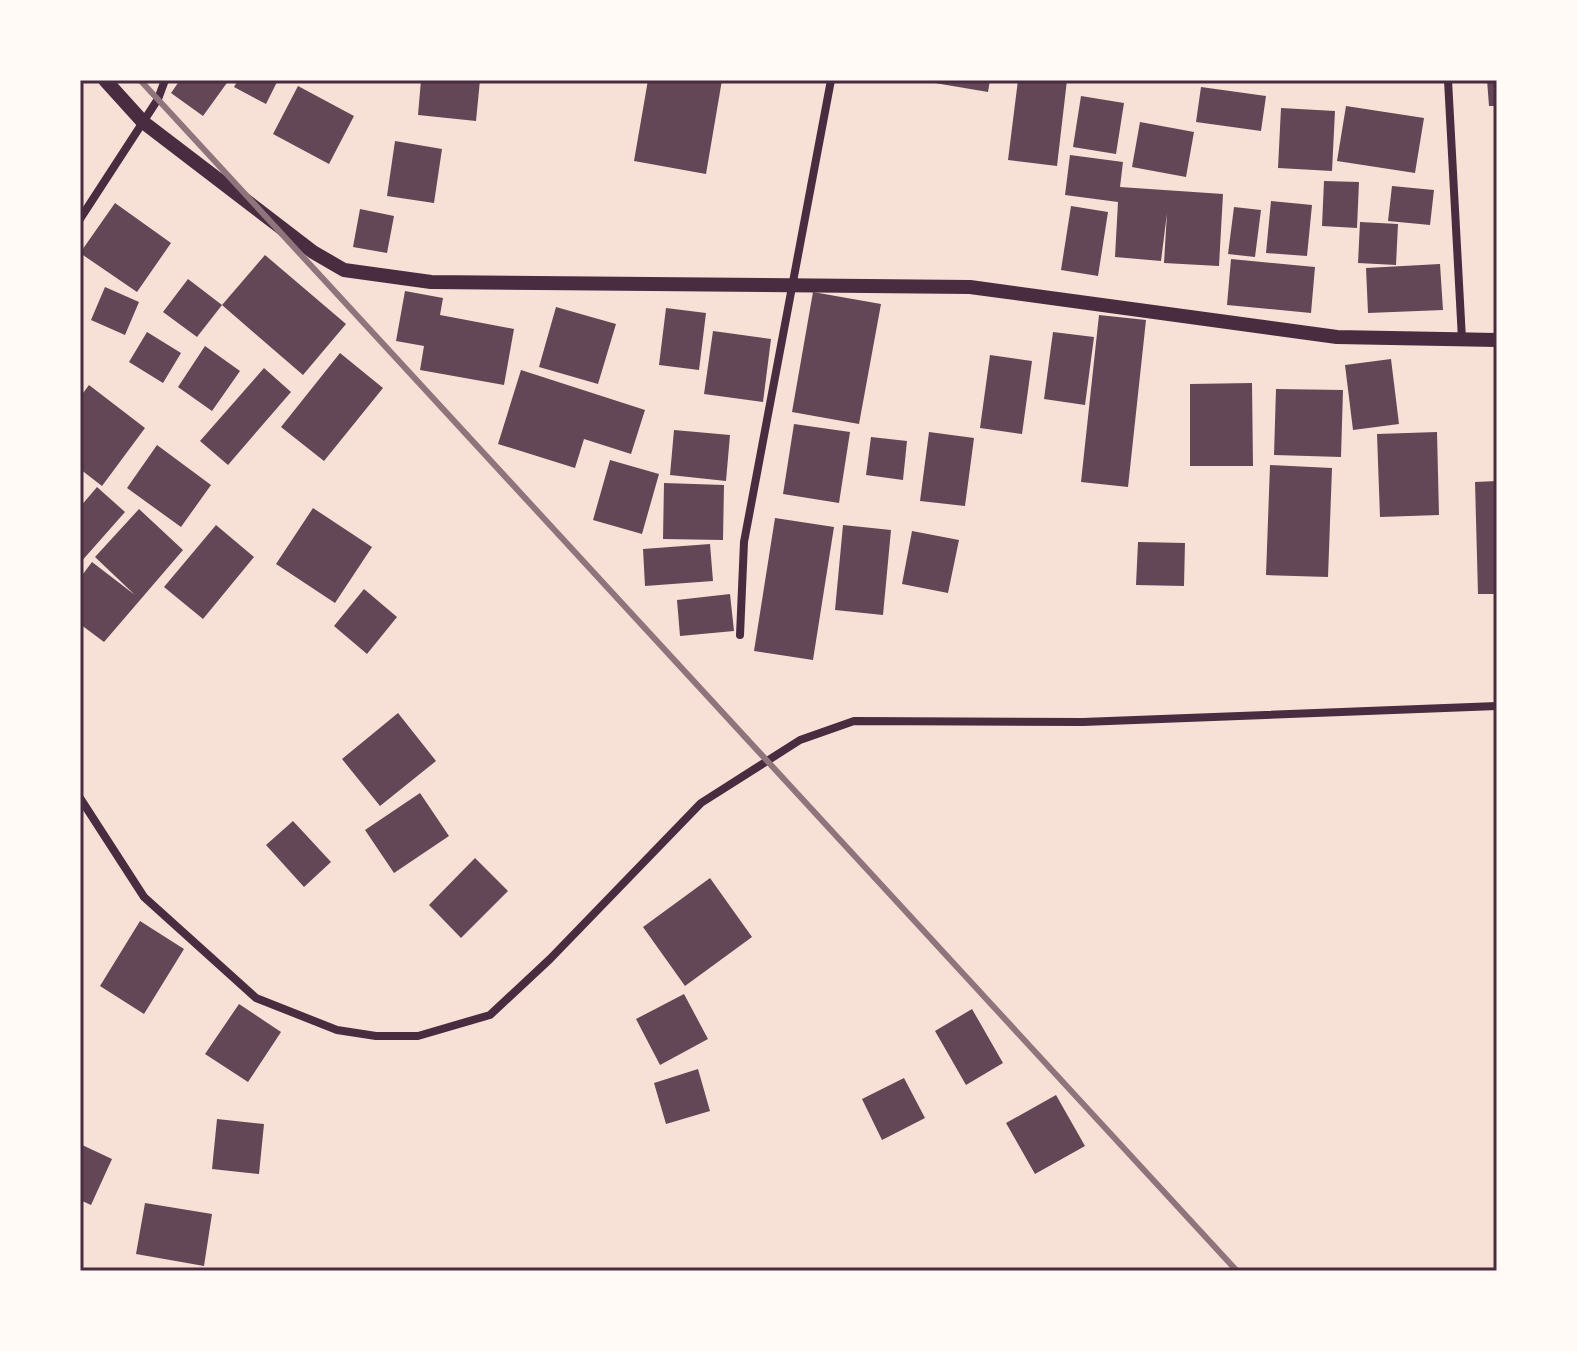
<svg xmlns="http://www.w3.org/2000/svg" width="1577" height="1351" font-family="'Golos Text',sans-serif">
  <rect width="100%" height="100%" fill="#f7e1d7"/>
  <path fill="#644757" d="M180 80H229L203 116 171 93Z
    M238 80H278L266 104 234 87Z
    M421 80H480L476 121 418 115Z
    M648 80H722L706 174 634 161Z
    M917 80H990L988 92Z
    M1018 80H1067L1057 166 1008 160Z
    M1487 80H1497V106H1489Z
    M298 86 354 116 329 164 273 134Z
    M1201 87 1266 96 1261 131 1196 122Z
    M1081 96 1124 103 1116 154 1073 147Z
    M1346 106 1424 118 1415 173 1337 161Z
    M1281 108 1335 111 1332 171 1278 168Z
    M1140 122 1194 132 1186 177 1132 167Z
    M395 141 442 149 434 203 387 196Z
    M1070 155 1123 162 1120 187 1223 194 1219 266 1164 263 1167 213 1161 261 1115 257 1118 202 1065 195Z
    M1324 181 1359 182 1357 228 1322 226Z
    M1392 186 1434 190 1430 225 1388 221Z
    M1271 201 1312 205 1307 256 1266 253Z
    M115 203 171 243 137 292 80 253Z
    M1071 206 1108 212 1098 276 1061 270Z
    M1234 207 1261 210 1255 257 1228 254Z
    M360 209 394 216 387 253 353 247Z
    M1360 222 1398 224 1396 265 1358 263Z
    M265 255 346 324 303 375 222 305Z
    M1231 259 1315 267 1311 313 1227 305Z
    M1440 264 1443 310 1368 313 1366 268Z
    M188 279 222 305 197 337 163 312Z
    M105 287 139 302 125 335 91 320Z
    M405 291 443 298 440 315 514 329 504 385 420 370 424 346 396 341Z
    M813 292 881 304 859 424 792 412Z
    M556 307 616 324 598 384 539 367Z
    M666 308 706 313 699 370 659 365Z
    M1099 315 1146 320 1128 487 1081 482Z
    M713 331 771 339 763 402 704 394Z
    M147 332 181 353 163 383 129 362Z
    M1053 332 1094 337 1085 405 1044 399Z
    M205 346 240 371 212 411 178 387Z
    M340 353 383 388 324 461 281 427Z
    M990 355 1032 361 1022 434 980 428Z
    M1391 359 1399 424 1353 430 1345 365Z
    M264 368 291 392 228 465 200 441Z
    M521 370 645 410 631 454 584 439 575 468 498 444Z
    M1252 383 1253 466H1190V384Z
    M89 385 145 428 102 486 80 469V397Z
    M1276 389 1343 390 1341 457 1274 455Z
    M794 424 850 432 839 503 783 494Z
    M674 430 730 435 726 481 670 475Z
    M929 432 974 438 965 506 920 501Z
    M1437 432 1439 515 1380 517 1377 434Z
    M871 437 907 441 903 480 866 475Z
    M157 445 211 485 181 527 127 488Z
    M610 460 659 474 642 534 593 520Z
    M1270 465 1332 468 1328 577 1266 575Z
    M1497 481V594H1478L1475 482Z
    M664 483 724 485 723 540 663 539Z
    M97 487 125 512 80 563V507Z
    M313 508 372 547 335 603 276 564Z
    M139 509 183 550 104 642 80 624V578L92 562 135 595 95 557Z
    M775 518 834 527 813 660 754 651Z
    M216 525 254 557 203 619 164 587Z
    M843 525 891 530 883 615 835 610Z
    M912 531 959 540 948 593 902 584Z
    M1138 542 1185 543 1184 586 1136 585Z
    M710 544 713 581 645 586 643 549Z
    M364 589 397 617 367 654 334 626Z
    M730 594 734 631 680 636 677 600Z
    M398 713 436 761 380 806 342 759Z
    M420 793 449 836 394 873 365 830Z
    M293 821 331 862 304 887 266 845Z
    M475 858 508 891 461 938 429 905Z
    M710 878 752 937 685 986 643 927Z
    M140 921 184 949 144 1014 100 986Z
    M684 994 708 1039 660 1065 636 1019Z
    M239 1004 281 1032 248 1082 205 1054Z
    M972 1009 1003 1063 966 1085 935 1031Z
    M698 1069 710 1111 666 1124 654 1083Z
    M904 1078 925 1118 882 1140 862 1099Z
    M1056 1095 1085 1146 1035 1174 1006 1123Z
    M217 1119 264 1124 259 1174 212 1169Z
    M80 1144 112 1159 91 1205 80 1200Z
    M145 1203 212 1214 204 1266 136 1254Z"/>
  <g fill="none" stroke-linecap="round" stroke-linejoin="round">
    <path stroke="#4a2c40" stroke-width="8" d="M1448 80 1462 339
      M80 219 158 99 165 80
      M740 635 744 542 831 80
      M80 798 144 897 256 998 337 1030 376 1036H418L490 1015 550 959 701 803 800 740 854 721 1083 722 1497 706"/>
    <path stroke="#4a2c40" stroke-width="14" d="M105 80 143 122 313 252 344 270 431 282 970 287 1337 337 1497 340"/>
    <path stroke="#8f747c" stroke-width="6" d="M140 80 1237 1271"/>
  </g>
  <rect width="1577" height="1351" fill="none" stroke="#fffaf5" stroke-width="164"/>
  <rect x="82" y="82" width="1413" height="1187" fill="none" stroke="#4a2c40" stroke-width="3"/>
</svg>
